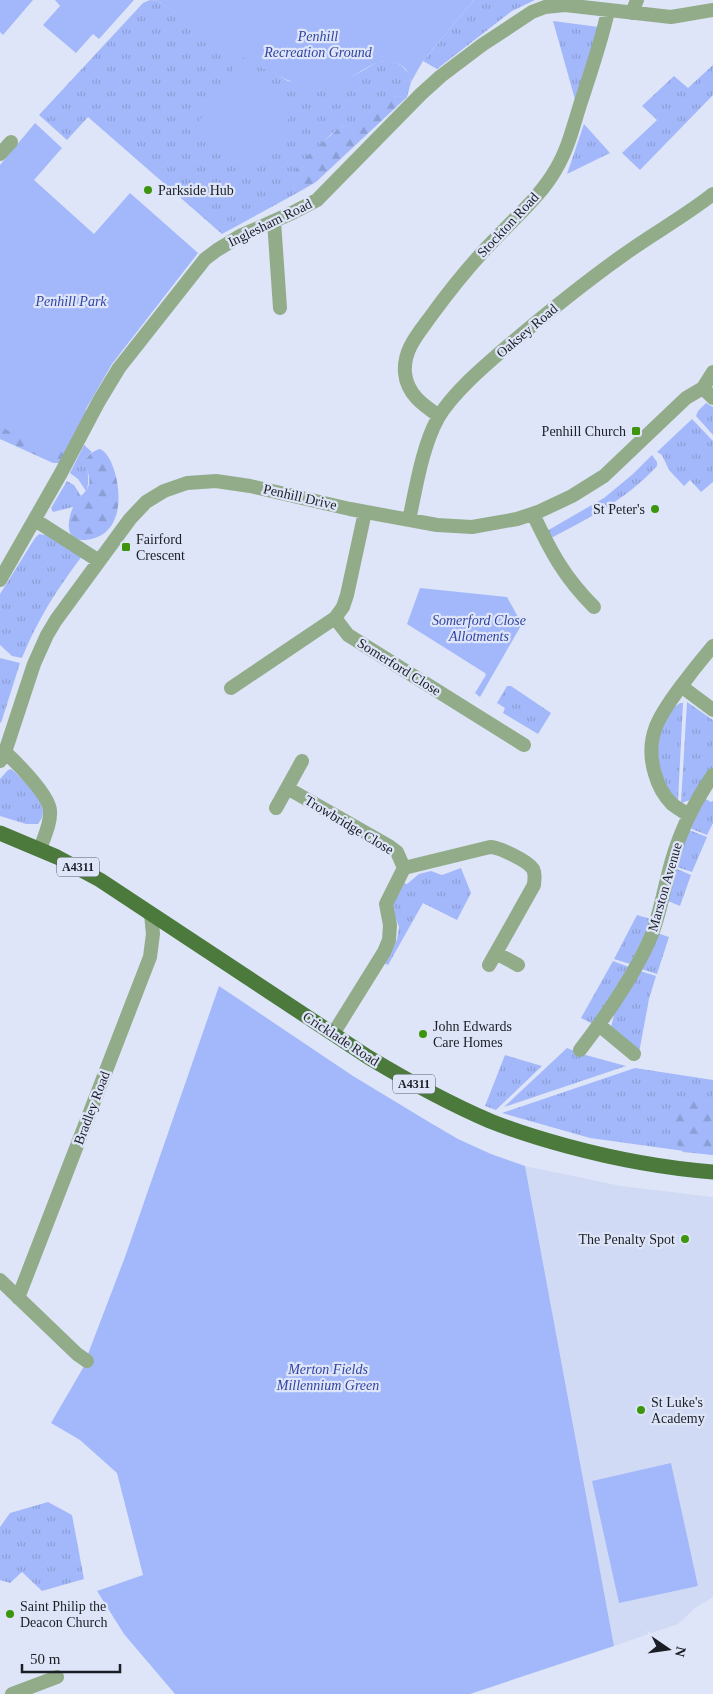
<svg xmlns="http://www.w3.org/2000/svg" width="713" height="1694" font-family="'Times New Roman',serif">
  <defs>
    <pattern id="grass-tufts" width="24" height="20" patternUnits="userSpaceOnUse" patternTransform="scale(1.25)"><rect width="24" height="20" fill="#a3b8fa"/><path d="M3 7l-1-3M5 7V3M7 7l1-3M15 17l-1-3M17 17v-4M19 17l1-3" fill="none" stroke="#8c9ed6"/></pattern>
    <pattern id="forest-firs" width="22" height="20" patternUnits="userSpaceOnUse" patternTransform="scale(1.25)"><rect width="22" height="20" fill="#a3b8fa"/><path d="M5 1l3.5 6h-7zM16 11l3.5 6h-7z" fill="#8c9ed6"/></pattern>
  </defs>
  <rect width="100%" height="100%" fill="#dee5f8"/>
  <path fill="#d1daf4" d="M525 1166 621 1186 713 1197V1597L695 1608 678 1624 614 1646Z"/>
  <path fill="url(#grass-tufts)" d="M150 0 158 1 247 59 288 81 333 87 378 62 392 60 402 66 409 74 411 82 407 97C376 95 383 101 363 119 356 125 345 124 338 129 318 142 307 168 294 187L297 193 222 234 88 117 67 140 39 115 143 3Z
    M474 0H535L512 11 437 69 423 61Z
    M553 21 599 27 576 103Z
    M713 65V95L640 170 622 153 657 120 642 106 674 76 688 88Z
    M584 124 610 153 567 174Z
    M706 403 713 407V435L696 416 698 411Z
    M692 419 713 441V482L701 492 690 480 684 486 669 470 662 455 657 452Z
    M84 445 92 452 87 457C86 468 91 481 86 491L78 479 70 473Z
    M652 455 657 462V466C628 498 591 517 553 537H550L545 532 604 498 633 474Z
    M67 481 74 485 81 496 73 507 53 512 51 508Z
    M47 533 82 556C56 591 39 617 22 658L12 656 0 645V594L35 538 39 534 45 535Z
    M0 658 20 663 1 723 0 722Z
    M507 686H511L551 713 538 734 503 713 505 708 497 703Z
    M687 702 713 720V768L690 800 681 803Z
    M680 703H683L678 801 668 789 658 768V733L673 704 676 706Z
    M11 769C17 773 21 779 26 783 36 794 51 809 38 824H26L0 816V779L8 770Z
    M702 797 711 802 713 801V823L707 835 687 827Z
    M689 830 707 837 692 872 677 867Z
    M461 868 471 893 457 920 423 903 388 965 384 963 397 940 399 927 393 911V904L404 883 407 884 419 874 431 871 442 875Z
    M677 869 691 875 680 906 668 901Z
    M637 915 651 919 646 932 630 964 614 959Z
    M657 933 669 937 657 974 641 969Z
    M613 961 629 967 593 1024 581 1018Z
    M640 971 656 976 649 999 639 1053 611 1027 615 1011Z
    M567 1048 582 1054 626 1066 504 1107Z
    M505 1055 542 1066 496 1110 485 1106Z
    M635 1068 713 1080V1155L590 1138 502 1113Z
    M48 1502 72 1515 84 1579 42 1591 22 1572 10 1583 0 1580V1527L10 1513Z"/>
  <path fill="url(#forest-firs)" d="M389 96 407 97 316 182 297 193 294 187V175L298 164 339 128 361 120 380 100Z
    M0 387 86 408 85 422 63 463H53L0 439Z
    M99 449C116 450 139 537 84 540 63 541 68 517 74 505 77 498 85 494 88 487 95 471 72 461 99 449Z
    M685 1100H696L707 1106 713 1104V1155L683 1152C669 1135 662 1111 685 1100Z"/>
  <path fill="#a3b8fa" d="M0 0H33L3 35 0 32Z
    M55 0H134L99 39 93 34 76 53 43 25 60 6Z
    M150 0H474L423 61 411 82C409 74 407 68 399 64 373 49 343 94 316 91 310 90 303 86 298 84 249 67 201 29 158 1Z
    M236 65 298 103 259 168 214 150 194 130 218 90Z
    M35 123 62 148 34 180 94 234 130 193 198 253 112 364 57 459 0 426V165Z
    M420 588 507 597 522 624 480 697 475 693 486 675 485 673 407 624Z
    M219 986 353 1076 429 1122 458 1139 491 1154 525 1166 614 1646 470 1694H175L124 1634 97 1591 143 1575 117 1473 80 1440 51 1423 90 1356 88 1354 125 1257Z
    M671 1463 698 1586 619 1603 592 1481Z"/>
  <g fill="none" stroke-linecap="round" stroke-linejoin="round">
    <path stroke="#92ac8a" stroke-width="14" d="M632 13 637 0
      M0 154 11 142
      M274 221 280 308
      M703 388 713 398
      M439 416C423 405 407 394 405 373 403 350 418 334 431 316 452 287 474 260 499 235 519 214 542 194 556 169 568 149 573 127 580 105 590 74 601 43 608 11
      M365 512 347 595 343 607 335 618 348 635 524 745
      M533 514C551 552 564 577 594 607
      M35 520 99 561
      M409 520C416 488 422 447 438 418 452 394 482 368 503 350 542 317 581 285 622 256 652 234 684 217 713 194
      M0 580 61 473 99 401 119 368 205 259 217 250 240 236 292 213 317 200 421 94 441 76 482 45 532 12 545 7 565 5 671 17 713 10
      M681 686 713 710
      M231 688 335 618
      M5 752C17 763 50 796 50 811 51 823 44 837 40 849
      M0 761 5 752 34 664 47 635 56 620 130 519 146 502 164 491 187 483 216 481 250 486 350 509 437 525 472 527 517 519 538 512 572 496 604 476 686 398 703 388 713 372
      M287 788 389 846 397 852 404 868
      M276 808 302 761
      M688 815C683 811 677 808 672 804 664 796 658 785 655 774 644 738 659 716 679 689 690 674 701 660 713 646
      M496 953 518 965
      M599 1025 634 1054
      M333 1034 384 952 389 940 390 925 386 904 404 868 490 847C499 847 528 861 533 869 536 875 534 880 534 885L489 965
      M580 1050C606 1016 636 973 652 934 661 910 665 884 672 860 681 829 695 801 713 775
      M0 1280 77 1354 87 1361
      M18 1298 150 957 153 934 151 914
      M12 1694 57 1677"/>
    <path stroke="#4b7a3c" stroke-width="15" d="M0 833 57 857 100 880 368 1057C408 1081 448 1103 490 1121 515 1131 541 1139 567 1146 615 1159 663 1168 713 1172"/>
  </g>
  <g fill="#3c950d" stroke="#dee5f8" stroke-width="2">
    <circle cx="148" cy="190" r="5"/>
    <rect x="631" y="426" width="10" height="10" rx="2.5"/>
    <circle cx="655" cy="509" r="5"/>
    <rect x="121" y="542" width="10" height="10" rx="2.5"/>
    <circle cx="423" cy="1034" r="5"/>
    <circle cx="685" cy="1239" r="5"/>
    <circle cx="641" cy="1410" r="5"/>
    <circle cx="10" cy="1614" r="5"/>
  </g>
  <g text-anchor="middle" dominant-baseline="central" stroke-width="4.5" stroke-linejoin="round" paint-order="stroke">
    <g fill="#dee5f8" stroke="#565a64" stroke-width="1">
      <rect x="57" y="857.5" width="42" height="19" rx="4"/>
      <rect x="393" y="1074.5" width="42" height="19" rx="4"/>
    </g>
    <g font-size="12" font-weight="bold" fill="#1b1e24">
      <text x="78" y="867">A4311</text>
      <text x="414" y="1084">A4311</text>
    </g>
    <g font-size="14" font-style="italic" fill="#3144a2" stroke="#dee5f8">
      <text x="318" y="36">Penhill<tspan x="318" dy="16">Recreation Ground</tspan></text>
      <text x="71" y="301">Penhill Park</text>
      <text x="479" y="620">Somerford Close<tspan x="479" dy="16">Allotments</tspan></text>
      <text x="328" y="1369">Merton Fields<tspan x="328" dy="16">Millennium Green</tspan></text>
    </g>
    <g font-size="14" fill="#1b1e24" stroke="#dee5f8" text-anchor="start">
      <text x="158" y="190">Parkside Hub</text>
      <text x="626" y="431" text-anchor="end">Penhill Church</text>
      <text x="645" y="509" text-anchor="end">St Peter's</text>
      <text x="136" y="539">Fairford<tspan x="136" dy="16">Crescent</tspan></text>
      <text x="433" y="1026">John Edwards<tspan x="433" dy="16">Care Homes</tspan></text>
      <text x="675" y="1239" text-anchor="end">The Penalty Spot</text>
      <text x="651" y="1402">St Luke's<tspan x="651" dy="16">Academy</tspan></text>
      <text x="20" y="1606">Saint Philip the<tspan x="20" dy="16">Deacon Church</tspan></text>
    </g>
    <g font-size="14" fill="#1b1e24" stroke="#dee5f8">
      <text transform="translate(270 223) rotate(-26)">Inglesham Road</text>
      <text transform="translate(508 225) rotate(-47)">Stockton Road</text>
      <text transform="translate(527 331) rotate(-40)">Oaksey Road</text>
      <text transform="translate(300 497) rotate(13)">Penhill Drive</text>
      <text transform="translate(399 667) rotate(32)">Somerford Close</text>
      <text transform="translate(349 825) rotate(31)">Trowbridge Close</text>
      <text transform="translate(665 887) rotate(-74)">Marston Avenue</text>
      <text transform="translate(341 1039) rotate(33)">Cricklade Road</text>
      <text transform="translate(92 1108) rotate(-69)">Bradley Road</text>
    </g>
  </g>
  <g transform="translate(668 1649) rotate(103)" stroke="#dee5f8" stroke-width="4" paint-order="stroke">
  <path d="M0-4L9 19L0 12L-9 19Z" fill="#1b1e24"/>
  <text y="-8" font-size="14" font-weight="bold" text-anchor="middle" fill="#1b1e24">N</text>
  </g>
  <path d="M22 1664v8h98v-8" fill="none" stroke="#1b1e24" stroke-width="2.5"/>
  <text x="30" y="1664" font-size="15" fill="#1b1e24" stroke="#dee5f8" stroke-width="4" paint-order="stroke">50 m</text>
</svg>
